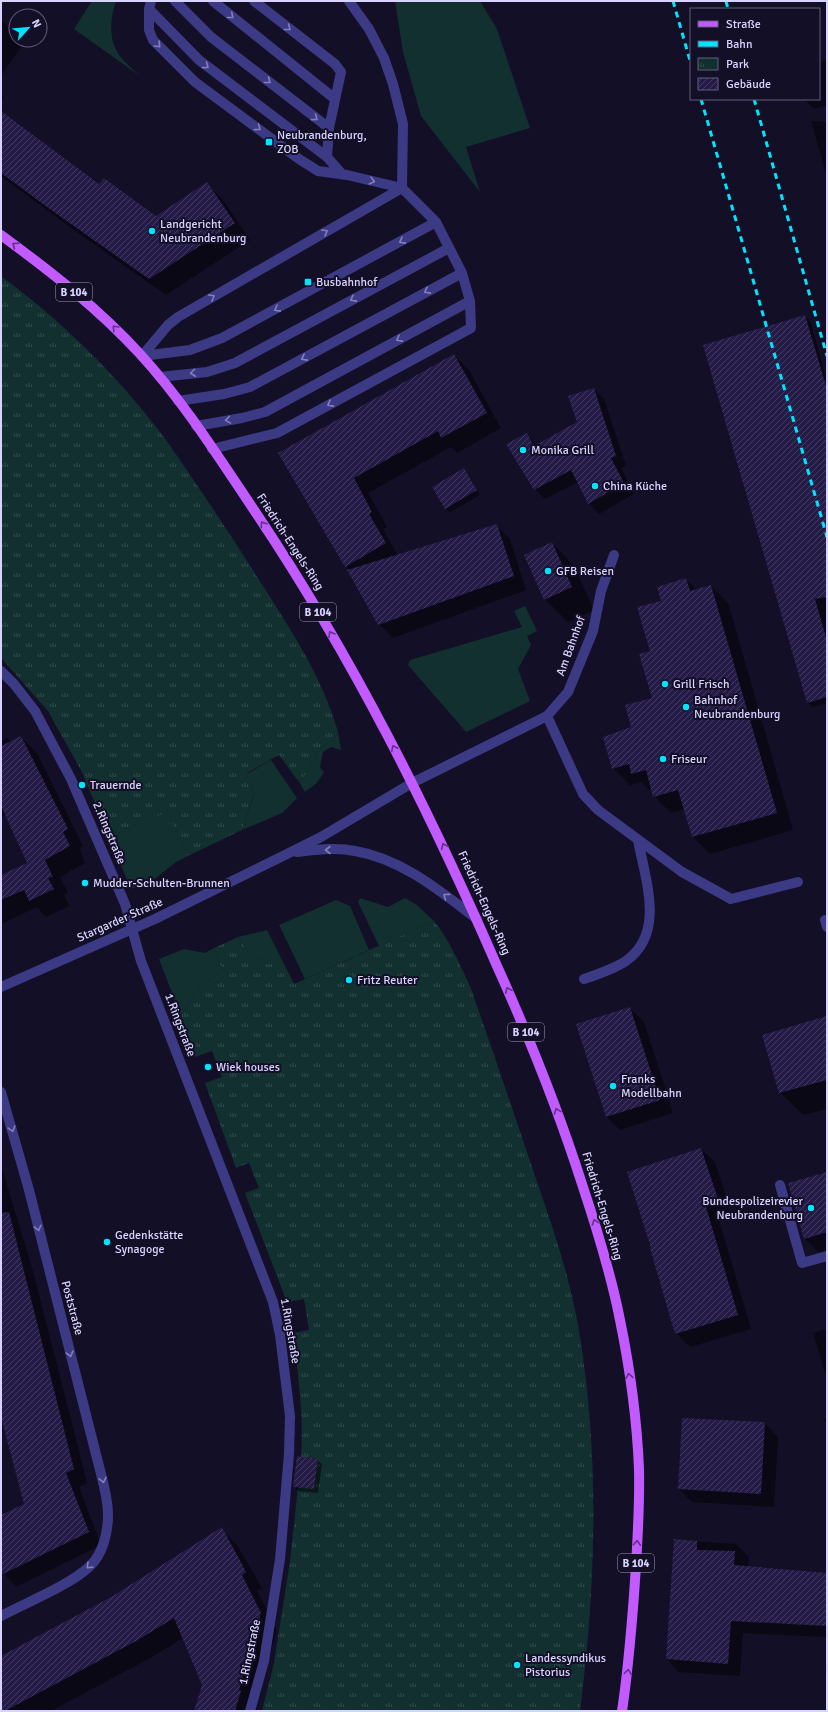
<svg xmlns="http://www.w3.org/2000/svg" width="828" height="1712" font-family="Signika,sans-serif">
  <defs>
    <pattern id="park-tufts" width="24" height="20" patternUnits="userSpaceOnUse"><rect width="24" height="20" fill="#12302f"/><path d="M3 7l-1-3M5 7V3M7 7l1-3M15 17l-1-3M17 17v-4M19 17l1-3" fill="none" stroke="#344d4e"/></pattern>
    <pattern id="building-hatch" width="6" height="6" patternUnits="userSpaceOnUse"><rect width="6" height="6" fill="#241b47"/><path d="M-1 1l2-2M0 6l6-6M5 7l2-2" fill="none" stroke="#433b63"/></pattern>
  </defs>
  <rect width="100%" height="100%" fill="#130f26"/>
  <path fill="#12302f" d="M92 1H116C110 19 108 40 120 56 125 63 133 69 140 76L74 29Z
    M395 1H480L497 29 530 128 466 147 480 192 421 116 403 52Z
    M525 606 537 631 527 636 531 645 518 669 530 701 466 732 408 665 410 660 522 627 514 611Z
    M338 732 341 750 331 747 323 752 320 767 324 772 316 784 305 792 299 782C308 774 311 763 318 752 323 744 332 744 338 732Z
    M271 760 297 798 282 813 242 830 254 794 247 774Z
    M167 811 188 856 176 862 152 881 131 889 109 837Z
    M360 898 388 907 405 898 417 905 434 921 379 946 358 902Z
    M336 900 350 906 369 950 305 979 279 925Z
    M267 930 284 964H267L250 954 238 937Z
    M214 948 222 970 198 989 181 1016 159 959 184 949 205 953Z"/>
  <path fill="url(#park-tufts)" d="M1 276C59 319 111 369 156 427 167 440 176 455 186 469 210 504 233 539 256 575 287 624 322 675 338 732 332 744 323 744 318 752 311 763 308 774 299 782L279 755 247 773 254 793 242 830 188 856 167 812 109 837 83 774 48 711 1 658Z
    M434 921C450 941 459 963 470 986 492 1048 513 1111 534 1173 552 1225 570 1277 579 1331 600 1456 596 1586 580 1711H262L274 1663 290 1561 298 1487 314 1489 318 1459 301 1457C304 1415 298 1374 293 1333L309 1330 304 1299 287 1302 245 1193 259 1188 249 1163 236 1168 205 1083 222 1077 212 1051 195 1057 181 1016 198 989 222 970 214 948 238 937 250 954 267 964H284L294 984Z"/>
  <path fill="#0007" d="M1 20 16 33V40L25 41 1 76Z
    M827 59V105L814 109 804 99H819V62Z
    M1 94 4 97 1 100Z
    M1 112 100 185 156 217 207 184 223 200 250 240 166 295 71 228 1 176Z
    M811 121 827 122V177Z
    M805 316 810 320 827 381V703L813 707 808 703Z
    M454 355 469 370 501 428 457 453 451 447 368 493 387 527 383 529 398 556 496 525 510 539 526 590 393 638 379 624 350 570 346 566 280 453Z
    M594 389 604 399 626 466 621 468 634 494 599 514 589 504 578 482 545 499 535 489 527 434 537 445 578 423Z
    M464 469 468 474 480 495 450 512 445 508Z
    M552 543 574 566 594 610 568 622 545 599Z
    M686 579 697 590 711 586 728 603 793 830 710 854 693 837 685 809 671 813 654 796 652 789 649 790 641 782 630 785 613 768 632 728 653 698 651 652 662 601Z
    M21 737 37 753 83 846 79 848 85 863 60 877 68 893 64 895 69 906 46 917 37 907 1 924V876L29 864 6 814 1 817V741L7 738 11 742Z
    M630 1008 644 1022 673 1113 620 1130 607 1117 578 1025Z
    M827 1017V1109L803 1115 780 1092Z
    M701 1149 715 1162 732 1216 719 1220 751 1329 690 1347 676 1333Z
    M1 1165 34 1275 87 1483 79 1487 101 1545 16 1587 1 1570V1516L25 1504 1 1412Z
    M827 1173V1250L818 1252 805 1239Z
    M827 1329V1379L813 1333Z
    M827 1418V1429L824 1419Z
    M765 1423 778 1437 774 1507 692 1502 679 1489Z
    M317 1460 322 1464 318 1493 298 1491 294 1486Z
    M221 1529 237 1545 262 1588 257 1591 277 1630 255 1706 257 1708 256 1711H195L203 1685 183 1638 152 1657 51 1711H1V1657L112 1597Z
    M675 1540 736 1544 749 1557 748 1567 827 1574V1637L743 1633 740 1676 679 1672 667 1659Z
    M827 1649V1676L825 1673Z"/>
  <path fill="url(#building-hatch)" d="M1 111 99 184 104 178 156 216 207 182 235 223 149 279 54 212 1 173Z
    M805 315 827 389V597L815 599 827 641V697L807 703 703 345Z
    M454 354 487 413 441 438 438 431 354 478 372 512 369 514 386 543 345 567 278 453Z
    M594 388 616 456 611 458 624 483 588 504 571 470 534 490 506 444 527 433 534 446 577 422 568 396Z
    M464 468 477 490 445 509 432 487Z
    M497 524 514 576 378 625 347 570Z
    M552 542 572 587 544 600 524 555Z
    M686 578 690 591 711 585 777 813 692 837 678 790 653 797 646 770 631 774 629 764 612 769 603 737 631 727 625 705 652 698 639 654 650 651 637 607 661 601 657 587Z
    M21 736 68 829 63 832 70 846 45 860 53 877 48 878 54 889 29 901 24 890 1 900V875L27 863 1 806V746Z
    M630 1007 660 1100 606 1117 576 1024Z
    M827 1016V1080L779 1093 762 1035Z
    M701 1148 719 1202 706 1207 738 1315 675 1334 650 1248H651L627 1172Z
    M827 1172V1232L804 1239 788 1183Z
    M9 1212 74 1469 66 1473 89 1532 1 1575V1515L24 1504 1 1417V1213Z
    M682 1418 765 1422 761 1494 678 1489Z
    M297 1456 318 1459 314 1489 293 1487Z
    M222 1527 246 1572 242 1575 261 1613 239 1690 241 1691 235 1711H194L202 1685 174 1618 136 1641 5 1711H1V1656L111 1597Z
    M674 1539 697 1541V1550L735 1551 734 1565 827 1573V1626L731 1621 728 1664 666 1659Z"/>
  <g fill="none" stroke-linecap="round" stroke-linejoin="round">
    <path stroke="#3d3a85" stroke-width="10" d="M151 1 149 9V30L153 40 195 82 299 159 318 171 347 175 402 188 436 222 462 273 470 301 471 328 277 433 212 449
      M175 1 211 37 329 128
      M213 1 335 99
      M254 1 335 64 341 72 329 128 327 157
      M349 1 369 29 384 58 393 84 403 124 402 188
      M149 9 199 60 327 157 342 174
      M142 356 190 350 222 338 436 222
      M142 356 168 325 178 317 402 188
      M160 377 207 372 235 363 449 248
      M178 401 224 394 250 387 462 273
      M196 426 242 418 265 412 470 301
      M682 872 731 899 798 882
      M825 920 827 927
      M780 1185 802 1263 827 1256"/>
    <path stroke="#3d3a85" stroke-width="10" d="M614 555 601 591 593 631 568 692 547 716 583 794 598 810 682 872
      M1 671 14 684 35 711 71 779 125 904 141 961 273 1302 280 1335 290 1416 289 1454 280 1559 264 1661 250 1711
      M297 852C316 850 336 847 355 851 402 859 440 891 477 919
      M584 979C599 974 614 969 626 961 666 933 645 879 638 840
      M1 987 155 919 291 852 321 837 412 783 547 716
      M1 1092 29 1190 100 1470C104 1485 108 1500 108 1515 108 1532 103 1554 90 1566 69 1586 27 1602 1 1616"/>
    <path stroke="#c25bff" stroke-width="10" d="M1 235C50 271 99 309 140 354 185 403 221 461 258 516 353 658 429 810 497 966 529 1037 558 1109 582 1184 597 1229 611 1274 620 1320 630 1369 637 1420 639 1469 640 1511 637 1553 634 1595 631 1634 628 1672 622 1711"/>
    <path stroke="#00e5ff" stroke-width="3" stroke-dasharray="6 5" stroke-linecap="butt" d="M673 1 691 64
      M726 1 728 9
      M701 99 827 537
      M754 99 827 356"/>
  </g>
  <defs><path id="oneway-chevron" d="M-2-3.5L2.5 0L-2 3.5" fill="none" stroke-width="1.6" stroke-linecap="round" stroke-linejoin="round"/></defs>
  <g stroke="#837fbc">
    <use href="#oneway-chevron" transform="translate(231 16) rotate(39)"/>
    <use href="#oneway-chevron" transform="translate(288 28) rotate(38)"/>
    <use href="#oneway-chevron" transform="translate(158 45) rotate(45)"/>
    <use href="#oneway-chevron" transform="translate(206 66) rotate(37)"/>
    <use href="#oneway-chevron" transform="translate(268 81) rotate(38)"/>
    <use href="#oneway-chevron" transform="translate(315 118) rotate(37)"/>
    <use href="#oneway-chevron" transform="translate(258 128) rotate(37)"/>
    <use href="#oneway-chevron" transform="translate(372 181) rotate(14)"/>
    <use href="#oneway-chevron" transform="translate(325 232) rotate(-30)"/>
    <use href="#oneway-chevron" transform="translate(402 241) rotate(152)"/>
    <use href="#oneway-chevron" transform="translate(427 291) rotate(152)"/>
    <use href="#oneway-chevron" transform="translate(212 297) rotate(-30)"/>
    <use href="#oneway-chevron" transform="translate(353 299) rotate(152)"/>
    <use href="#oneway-chevron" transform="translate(277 309) rotate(152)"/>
    <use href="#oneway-chevron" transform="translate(399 339) rotate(152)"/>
    <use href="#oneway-chevron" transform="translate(304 358) rotate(152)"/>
    <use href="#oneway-chevron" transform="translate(193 373) rotate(173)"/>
    <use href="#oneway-chevron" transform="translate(330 404) rotate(151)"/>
    <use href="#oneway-chevron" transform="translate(228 420) rotate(171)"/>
    <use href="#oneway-chevron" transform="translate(328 850) rotate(-180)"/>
    <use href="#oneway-chevron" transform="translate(446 896) rotate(-143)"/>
    <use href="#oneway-chevron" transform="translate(12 1129) rotate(74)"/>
    <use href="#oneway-chevron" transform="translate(38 1228) rotate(76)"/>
    <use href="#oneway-chevron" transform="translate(70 1354) rotate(75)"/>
    <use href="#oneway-chevron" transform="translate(103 1480) rotate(78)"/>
    <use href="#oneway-chevron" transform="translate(89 1566) rotate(136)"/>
  </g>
  <g stroke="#623188">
    <use href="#oneway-chevron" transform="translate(15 245) rotate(-143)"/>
    <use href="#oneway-chevron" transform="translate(115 328) rotate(-134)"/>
    <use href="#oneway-chevron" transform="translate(263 524) rotate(-124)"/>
    <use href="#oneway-chevron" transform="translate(331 634) rotate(-120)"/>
    <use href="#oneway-chevron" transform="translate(394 748) rotate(-117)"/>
    <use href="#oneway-chevron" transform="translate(444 846) rotate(-115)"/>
    <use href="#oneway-chevron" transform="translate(508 990) rotate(-114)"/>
    <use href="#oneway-chevron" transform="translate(557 1111) rotate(-110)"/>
    <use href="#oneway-chevron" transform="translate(595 1222) rotate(-108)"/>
    <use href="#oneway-chevron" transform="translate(629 1376) rotate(-99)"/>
    <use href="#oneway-chevron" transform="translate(637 1543) rotate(-86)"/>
    <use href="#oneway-chevron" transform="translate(628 1672) rotate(-82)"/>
  </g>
  <g fill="#00e5ff" stroke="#130f26" stroke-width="1.5">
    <rect x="265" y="138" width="8" height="8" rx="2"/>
    <circle cx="152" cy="231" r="4"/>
    <rect x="304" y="278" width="8" height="8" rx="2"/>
    <circle cx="523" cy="450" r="4"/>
    <circle cx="595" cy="486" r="4"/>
    <circle cx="548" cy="571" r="4"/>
    <circle cx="665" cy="684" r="4"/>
    <circle cx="686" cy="707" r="4"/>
    <circle cx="663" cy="759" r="4"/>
    <circle cx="82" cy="785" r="4"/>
    <circle cx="85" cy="883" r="4"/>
    <circle cx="349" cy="980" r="4"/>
    <circle cx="208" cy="1067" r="4"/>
    <circle cx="613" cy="1086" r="4"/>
    <circle cx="811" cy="1208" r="4"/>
    <circle cx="107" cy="1242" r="4"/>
    <circle cx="517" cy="1665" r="4"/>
  </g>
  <g text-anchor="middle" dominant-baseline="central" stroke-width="4" stroke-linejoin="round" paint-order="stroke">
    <g fill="#130f26" stroke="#9e99be" stroke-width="1">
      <rect x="56" y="283" width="36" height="18" rx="3"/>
      <rect x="300" y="603" width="36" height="18" rx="3"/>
      <rect x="508" y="1023" width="36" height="18" rx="3"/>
      <rect x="618" y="1554" width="36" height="18" rx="3"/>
    </g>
    <g font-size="11" font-weight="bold" fill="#d9d4ff">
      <text x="74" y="292">B 104</text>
      <text x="318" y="612">B 104</text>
      <text x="526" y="1032">B 104</text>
      <text x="636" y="1563">B 104</text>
    </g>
    <g font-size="12" fill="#d9d4ff" stroke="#130f26" text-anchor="start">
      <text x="277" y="135">Neubrandenburg,<tspan x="277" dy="14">ZOB</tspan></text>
      <text x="160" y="224">Landgericht<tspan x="160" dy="14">Neubrandenburg</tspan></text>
      <text x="316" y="282">Busbahnhof</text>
      <text x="531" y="450">Monika Grill</text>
      <text x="603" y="486">China Küche</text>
      <text x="556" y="571">GFB Reisen</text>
      <text x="673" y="684">Grill Frisch</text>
      <text x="694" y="700">Bahnhof<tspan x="694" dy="14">Neubrandenburg</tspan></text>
      <text x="671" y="759">Friseur</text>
      <text x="90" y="785">Trauernde</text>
      <text x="93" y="883">Mudder-Schulten-Brunnen</text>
      <text x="357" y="980">Fritz Reuter</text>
      <text x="216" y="1067">Wiek houses</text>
      <text x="621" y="1079">Franks<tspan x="621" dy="14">Modellbahn</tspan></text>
      <text x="803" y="1201" text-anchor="end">Bundespolizeirevier<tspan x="803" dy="14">Neubrandenburg</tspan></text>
      <text x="115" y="1235">Gedenkstätte<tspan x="115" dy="14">Synagoge</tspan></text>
      <text x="525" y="1658">Landessyndikus<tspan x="525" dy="14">Pistorius</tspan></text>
    </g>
    <g font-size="12" fill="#d9d4ff" stroke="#130f26">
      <text transform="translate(290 542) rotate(57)">Friedrich-Engels-Ring</text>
      <text transform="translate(571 646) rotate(-70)">Am Bahnhof</text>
      <text transform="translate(109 833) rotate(67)">2.Ringstraße</text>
      <text transform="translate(484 903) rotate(66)">Friedrich-Engels-Ring</text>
      <text transform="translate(120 920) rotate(-24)">Stargarder Straße</text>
      <text transform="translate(180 1025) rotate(69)">1.Ringstraße</text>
      <text transform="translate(602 1206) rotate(73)">Friedrich-Engels-Ring</text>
      <text transform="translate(72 1308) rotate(75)">Poststraße</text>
      <text transform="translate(290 1331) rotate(80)">1.Ringstraße</text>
      <text transform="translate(250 1652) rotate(-78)">1.Ringstraße</text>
    </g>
  </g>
  <rect width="828" height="1712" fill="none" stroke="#d9d4ff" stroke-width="4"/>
  <rect x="690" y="8" width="130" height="92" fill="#130f26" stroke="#625e7d"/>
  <rect x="698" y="21" width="20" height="6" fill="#c25bff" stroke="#625e7d"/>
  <text x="726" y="28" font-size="12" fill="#d9d4ff">Straße</text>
  <rect x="698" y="41" width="20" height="6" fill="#00e5ff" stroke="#625e7d"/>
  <text x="726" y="48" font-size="12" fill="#d9d4ff">Bahn</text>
  <rect x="698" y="58" width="20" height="12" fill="url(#park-tufts)" stroke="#625e7d"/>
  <text x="726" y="68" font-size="12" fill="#d9d4ff">Park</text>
  <rect x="698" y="78" width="20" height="12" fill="url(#building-hatch)" stroke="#625e7d"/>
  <text x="726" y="88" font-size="12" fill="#d9d4ff">Gebäude</text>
  <g transform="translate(28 28) rotate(63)"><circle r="19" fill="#130f26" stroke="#625e7d"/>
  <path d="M0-3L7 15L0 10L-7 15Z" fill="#00e5ff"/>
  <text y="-6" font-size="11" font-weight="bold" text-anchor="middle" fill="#d9d4ff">N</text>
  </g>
</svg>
